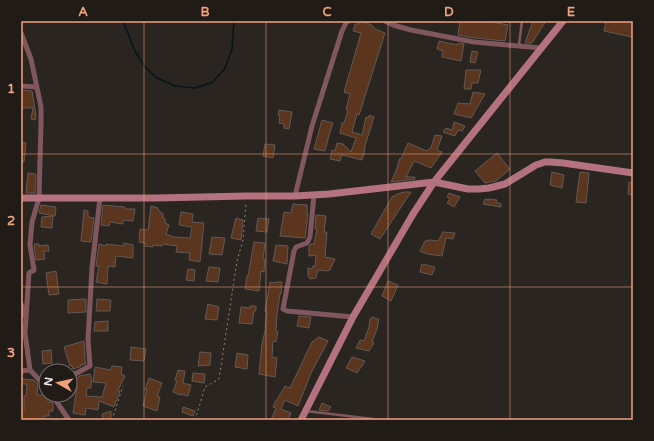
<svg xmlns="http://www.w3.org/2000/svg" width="654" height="441" font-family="'Varela Round',sans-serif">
  <rect width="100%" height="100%" fill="#2b2521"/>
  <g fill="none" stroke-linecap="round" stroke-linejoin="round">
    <path stroke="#031519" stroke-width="1.5" d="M123 21 135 51 145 67 157 78 175 86 195 88 213 82 225 68 232 49 234 21"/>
  </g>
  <path fill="#5b351d" stroke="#625a56" d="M360 21H363L373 26 375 29 385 33 359 115 357 114 352 132 362 135 366 117 369 118V115L374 117 364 149H365L362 160 342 155 340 161 330 159 332 150 335 151 337 143 343 144 351 152 356 138 340 133 342 123H344L348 111 346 110 350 94 344 92 361 33 353 31 355 24H359Z
    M460 21H487L508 25 505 41 475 38 458 35Z
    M533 21H546L532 43H525Z
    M606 21H633L632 37 604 31Z
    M439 41 457 45 458 43 464 44 461 61 442 57 443 51 437 49Z
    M472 51 478 52 475 63 470 62Z
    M466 70H481L478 83H472L471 89H464Z
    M21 90 32 91 36 116 35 120 31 119 33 108H21Z
    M473 92 485 94 471 118 454 114 458 103 470 104Z
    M279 110 292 112 289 129 284 128V124L279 123 280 115H278Z
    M322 120 333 123 329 135 325 151 314 149Z
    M454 122 465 126 462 131 458 130 455 136 443 132 446 128 452 130Z
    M435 135 442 136 437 150 442 152 431 168 414 161 406 177H415V179L391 182 396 171 400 158 401 159 408 143 427 151 430 148H431Z
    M21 142 26 143 24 162H21Z
    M265 144 275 145 273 158 263 156Z
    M497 153 510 169 496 181 485 183 475 171Z
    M552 172 564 175 562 188 550 185Z
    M580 172 589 173 586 203 576 202Z
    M28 173 36 174 35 193H26Z
    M629 182 633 183V195L628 194Z
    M404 192H411L380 239 371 234 392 197 397 194Z
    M449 193 460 197 454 207 447 203 450 199 447 197Z
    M485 199 489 200V199L497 200 496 202 501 204V207L483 204Z
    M293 204 307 205V214H308L305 238 280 236 284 212 291 213Z
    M41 205 56 207 55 216 39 213Z
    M103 205 125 207V209H135L133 221 123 220V224L110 222 109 226 101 225Z
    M151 206 158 208V209L161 213H163V218L165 219V223L169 225 166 234 174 237 190 238 192 227 179 225 181 212 193 214 192 222 204 223 200 262 189 260 190 253 176 252 177 246 163 244 162 246 153 245V247L145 246V243L139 242 140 229 148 230Z
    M84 210 88 211V217L94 218 91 242 81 241Z
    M316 215 326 216 324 232H327L325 257 335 259 330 270 326 271 318 270 316 278 310 279 308 276V268L312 269 313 266H315L316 255 309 256V246L311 244H314L317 229H315Z
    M53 216 52 228 41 227 42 217Z
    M236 218 243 220 241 240 231 238Z
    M258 218 269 219 267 232 256 231Z
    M443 232 455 233 453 239 446 238 442 256 427 254 420 251 425 241 430 240 438 241Z
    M212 237 225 238 222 255 209 254Z
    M254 242 265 243 263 259H265L264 272 261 271 259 291 245 289 247 276H248Z
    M124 243 133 245V258L116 256 115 267 108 266 107 284 96 282 99 266H96L99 244 106 246V244L123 246Z
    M34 244H39V246L48 245 49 251H44L45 259 36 260Z
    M276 245 288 246 287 264 273 261Z
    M422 264 435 267 432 275 420 272Z
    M209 267 220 268 218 282 206 281Z
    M188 269 195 270 194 281 186 280Z
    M56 271 59 294 49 295 46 273Z
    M388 281 398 285 391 301 382 296Z
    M270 282 276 283V282H282L281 294H280L277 314 276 331 278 332 276 342 273 341 272 357 277 358 275 377 259 374 262 344 266 327H265L267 312 265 311Z
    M86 299V312L68 313V300Z
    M97 299 111 300 110 311H96Z
    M208 304 219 307 217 320 205 319Z
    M250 306H256V311H254L252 324 239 323 241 307 250 308Z
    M299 316 311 317 309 328 297 326Z
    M372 317 379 319 377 329 372 342 374 343 369 351 356 348 360 340 364 341 369 327 370 319H371Z
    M108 321V331H94L95 322Z
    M319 337 328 341 311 373 298 406 285 400 281 409 291 413 288 420H271L276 408 273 407 276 400H277L285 386 290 388 312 342Z
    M84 341 85 353H84L86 364 80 365 81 366 79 367 73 369 72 365 70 366 64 347Z
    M131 347 146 349 144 361 130 360Z
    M51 350 52 363 43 364 42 351Z
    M200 352 211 353 210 365 198 366Z
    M237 353 248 355 247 369 235 367Z
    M352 357 365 361 357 373 346 368Z
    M112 366 122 367 121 374 125 376 118 390 120 391 114 407 99 401 98 410 86 408 85 415 73 413 77 386 70 387V379L78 378V377L79 376 90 374 92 382H91V388H87L86 396 102 397 106 383 93 382 95 367 111 370Z
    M178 370 185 371 183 383 191 385 188 396 180 394V395L173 392 177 381 175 380Z
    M193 373 205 374 204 383 192 381Z
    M149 378 162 383 157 396 160 397 157 411 143 406 147 390H145Z
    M21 379 34 380 38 384 37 395H45V397L48 398V402H52L53 404V411H49V416H44V420H21V410L24 411V396H26L27 384H21Z
    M322 403 331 407 328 411 319 410Z
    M183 407 195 411 193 416 182 412Z
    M111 411V420H103L102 414Z"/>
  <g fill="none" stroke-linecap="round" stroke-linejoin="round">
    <path stroke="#8a8582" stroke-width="1" stroke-dasharray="2 3" stroke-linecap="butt" d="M112 420 123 386
      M195 420 205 387 219 379 237 261 243 240 246 203"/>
    <path stroke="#81575f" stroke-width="2.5" d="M519 45 522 21
      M306 411 373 419"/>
    <path stroke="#81575f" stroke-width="5" d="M385 21 393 25 411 30 474 42 541 48
      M21 33 31 59 41 107V124L39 198 32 222 30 245 34 270 29 273 25 333 30 370 21 371
      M21 86 36 87
      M314 195 310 237 307 243 296 247 294 251 283 309 287 311 353 317
      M295 196 312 126 342 31 346 23 348 21
      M21 304 25 316
      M30 370 46 387
      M70 375H73L90 366 88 339 92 268 100 198
      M52 395 69 420"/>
    <path stroke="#b4727f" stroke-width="7" d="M21 198H156L246 196H295L329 194 434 182 468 189H479L489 188 505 184 536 165 545 162H550L563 163 633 173
      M301 420 353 317 413 214 434 182 563 21"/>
  </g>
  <path fill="none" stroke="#f1a17c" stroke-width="1" stroke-opacity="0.55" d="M144 21V420M266 21V420M388 21V420M510 21V420M21 154H633M21 287H633"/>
  <rect width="654" height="441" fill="none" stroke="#211b18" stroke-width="44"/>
  <g transform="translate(58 383) rotate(278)"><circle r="19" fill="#211b18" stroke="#75706d"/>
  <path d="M0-3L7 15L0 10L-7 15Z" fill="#f1a17c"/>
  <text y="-6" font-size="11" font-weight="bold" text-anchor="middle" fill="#f4efed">N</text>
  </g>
  <rect x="22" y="22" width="610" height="397" fill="none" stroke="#f1a17c" stroke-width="1.5"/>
  <g font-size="13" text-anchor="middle" font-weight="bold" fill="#f1a17c">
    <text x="83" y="16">A</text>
    <text x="205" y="16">B</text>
    <text x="327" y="16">C</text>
    <text x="449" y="16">D</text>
    <text x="571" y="16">E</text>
    <text x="11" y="93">1</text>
    <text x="11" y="225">2</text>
    <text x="11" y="357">3</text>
  </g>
</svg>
